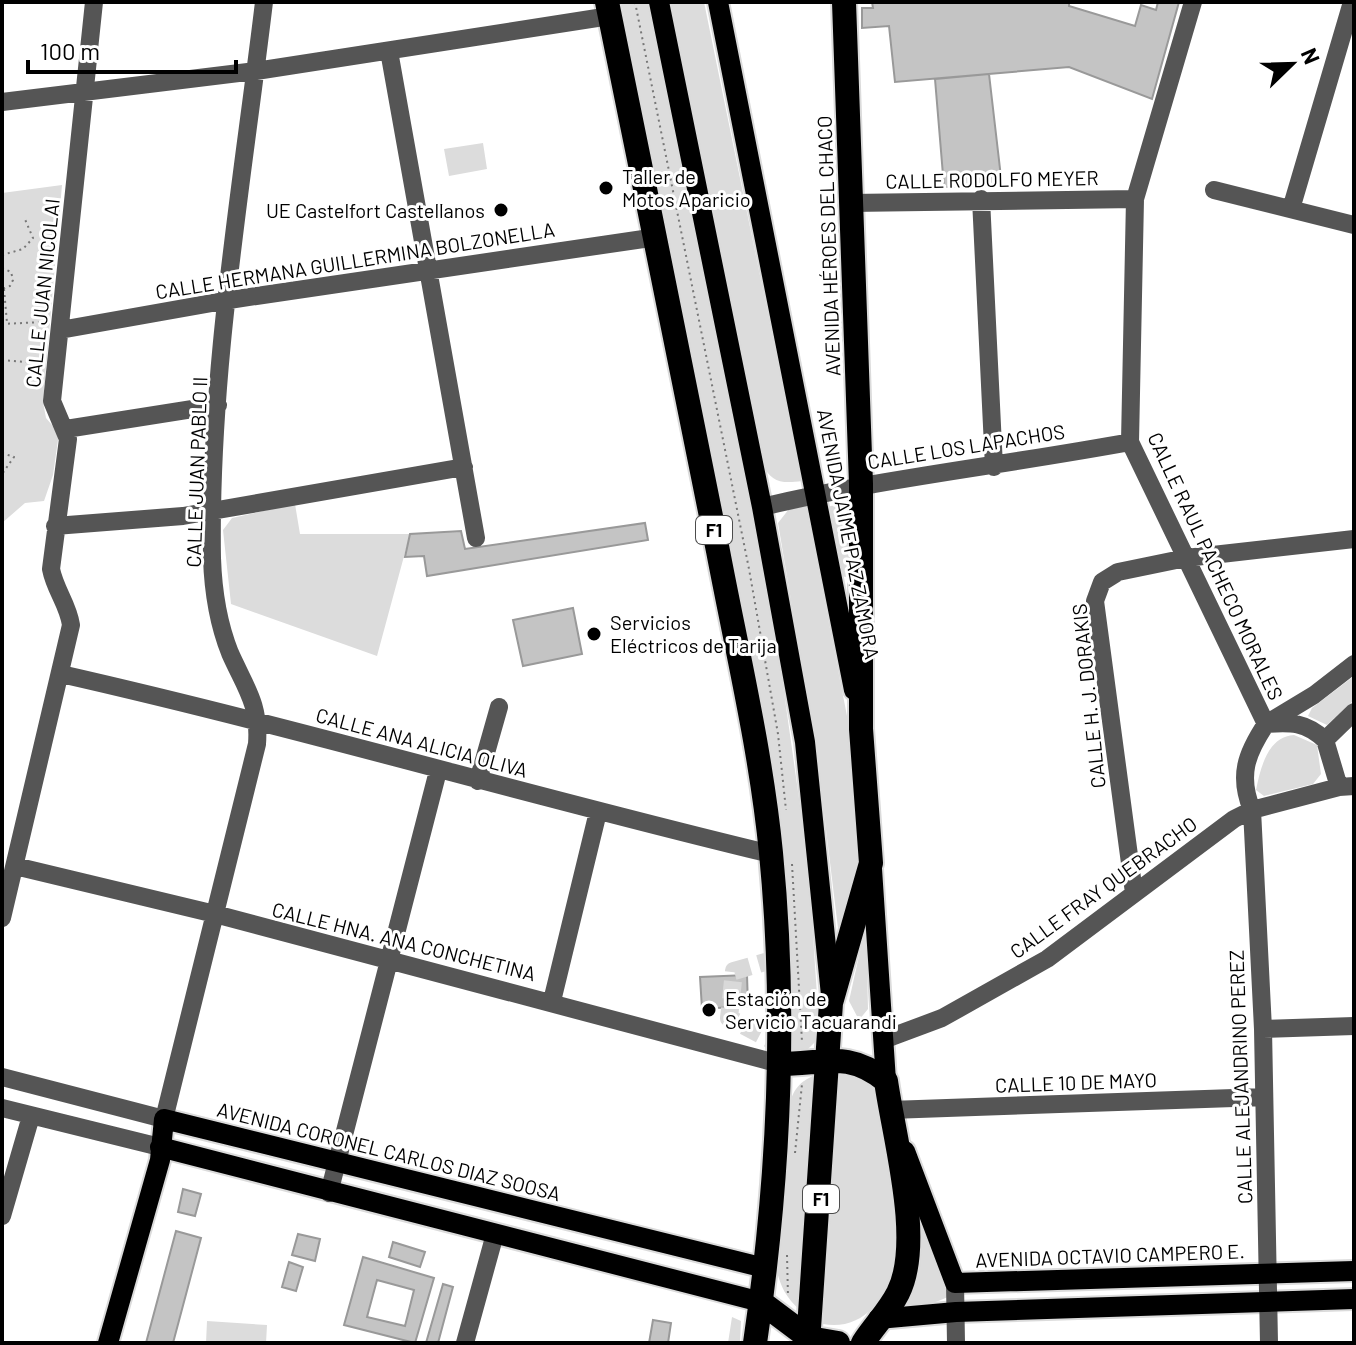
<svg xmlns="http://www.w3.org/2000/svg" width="1356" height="1345" font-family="Barlow,sans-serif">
  <rect width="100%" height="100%" fill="#fff"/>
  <path fill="#dcdcdc" d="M621 2H650L766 565 808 862 819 1024 815 1042 803 1054 789 1053 768 750Z
    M668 2H704L802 481C780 484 770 482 761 461Z
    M483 143 487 169 449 176 444 149Z
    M62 185 43 402 46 418 59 433 53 475 44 501 25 503 2 523V193Z
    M843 503 849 507 847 577 839 576 827 507Z
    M295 504 300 534H410L377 656 231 604 223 530 232 518Z
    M806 506 847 716 863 855 840 945 817 755 778 523 789 509Z
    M1354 676V700L1327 725 1308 716 1312 708Z
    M1294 735 1317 745 1321 774 1313 784 1264 796 1256 790C1261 766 1268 737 1294 735Z
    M866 924 868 1009 859 1020 849 1001Z
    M840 1070C852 1075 865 1077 872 1087 887 1108 886 1139 890 1164 894 1188 902 1217 901 1242 898 1283 870 1333 823 1324Z
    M815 1075 800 1310C784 1296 779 1283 775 1262L789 1105C794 1089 799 1082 815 1075Z
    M913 1188 948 1297 931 1304 899 1307Z
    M732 1317 741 1321 740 1343H728Z
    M207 1321 267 1325 266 1343H206Z"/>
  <path fill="#c4c4c4" stroke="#999" stroke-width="2" fill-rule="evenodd" d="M872 2H1069V6L1135 26 1141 5 1156 10 1158 2H1179L1152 99 1069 67 895 82 889 26 862 28V8H873Z
    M989 74 1002 186 944 187 935 79Z
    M645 523 648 540 427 576 424 556 405 557 410 534 461 531 465 549Z
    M573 608 582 654 523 666 513 620Z
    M747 975 748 1006 702 1009 700 977Z
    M183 1189 201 1194 195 1216 178 1212Z
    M176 1231 201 1238 173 1343H146Z
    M298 1234 320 1239 315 1261 292 1255Z
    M393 1242 425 1252 420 1267 389 1257Z
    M363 1257 434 1278 415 1343 344 1325ZM377 1280 414 1290 405 1326 367 1317Z
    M289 1262 303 1267 296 1291 282 1287Z
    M443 1284 453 1287 438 1343H426Z
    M653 1320 671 1323 668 1343H649Z"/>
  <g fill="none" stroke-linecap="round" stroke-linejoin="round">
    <path stroke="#d9d9d9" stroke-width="18" stroke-dasharray="18 9" stroke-linecap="butt" d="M776 959 734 971 729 1018 779 1044"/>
    <defs>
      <path id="major" d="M659 2 762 507 805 742 831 995
        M718 2 854 690
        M872 869 886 1081
        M160 1147 761 1302
        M905 1151 955 1283 1354 1271
        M878 1319 956 1312 1354 1299
        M108 1343 160 1160 164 1119 765 1268"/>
      <path id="highway" d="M607 2C644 185 682 367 718 551 737 651 761 751 771 853 787 1017 779 1181 755 1343
        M780 1064C824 1064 848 1050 886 1081 894 1138 924 1242 898 1293 889 1311 874 1326 863 1343
        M761 1302 809 1338 838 1343
        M808 1343 831 1003 871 863 861 729V484L844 2"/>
    </defs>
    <use href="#major" stroke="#dbdbdb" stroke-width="24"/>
    <use href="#highway" stroke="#dbdbdb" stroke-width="28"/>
    <path stroke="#777" stroke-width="2" stroke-dasharray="2 4" stroke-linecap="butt" d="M635 2 749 569 778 734 786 810
      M2 255 23 249 33 238 24 217
      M2 268 11 272 13 280 10 286 2 289
      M4 289 7 323
      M2 324 44 322
      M2 360 37 363
      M2 453 14 457 2 474
      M2 494V503
      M792 864 802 1042
      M795 1153 802 1084
      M787 1255 788 1297"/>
    <path stroke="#555" stroke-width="18" d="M1193 2 1135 199 1130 442 1266 724 1314 695 1354 664
      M389 51 476 538
      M2 102 256 71 610 16
      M1214 190 1354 225
      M981 199 994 467
      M850 203 1135 199
      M1291 209 1352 2
      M60 330 229 300 657 237
      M66 429 218 405
      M762 507C883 478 1007 465 1130 442
      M55 526 183 516 464 467
      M61 674C299 728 533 797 771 854
      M478 781 499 707
      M1339 787 1325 740 1354 712
      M15 866 215 914 780 1064
      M1134 893 1095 601 1102 582 1118 572 1186 558 1354 539
      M2 918 71 625C68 604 55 590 51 569L68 439 52 401 94 2
      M552 1001 598 812
      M1263 1029 1354 1026
      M883 1040 942 1018 1047 959 1234 819 1252 810 1339 787 1354 786
      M2 1077 164 1119 257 744C260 704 245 687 230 653 218 623 213 589 212 558 209 372 242 186 264 2
      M2 1108 160 1147
      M890 1110 1263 1097
      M329 1193 438 771
      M2 1216 31 1116
      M955 1283 956 1343
      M465 1343 495 1234
      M1269 1343 1263 1029 1252 810C1238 776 1246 754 1266 724 1291 722 1306 722 1325 740"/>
    <use href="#major" stroke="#000" stroke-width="20"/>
    <use href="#highway" stroke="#000" stroke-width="24"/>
  </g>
  <g fill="#000" stroke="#fff" stroke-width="3">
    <circle cx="606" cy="188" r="8"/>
    <circle cx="501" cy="210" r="8"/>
    <circle cx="594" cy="634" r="8"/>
    <circle cx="709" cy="1010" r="8"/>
  </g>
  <g text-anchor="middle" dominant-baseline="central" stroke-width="6" stroke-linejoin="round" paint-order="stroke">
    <g fill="#fff" stroke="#4c4c4c" stroke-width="2">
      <rect x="696" y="516" width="36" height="28" rx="6"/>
      <rect x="803" y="1185" width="36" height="28" rx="6"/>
    </g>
    <g font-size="18" font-weight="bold" fill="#000">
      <text x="714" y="530">F1</text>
      <text x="821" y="1199">F1</text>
    </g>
    <g font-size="20" fill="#000" stroke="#fff" text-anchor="start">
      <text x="622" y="176">Taller de<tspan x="622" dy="23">Motos Aparicio</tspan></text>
      <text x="485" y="210" text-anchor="end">UE Castelfort Castellanos</text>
      <text x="610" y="622">Servicios<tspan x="610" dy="23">Eléctricos de Tarija</tspan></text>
      <text x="725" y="998">Estación de<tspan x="725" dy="23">Servicio Tacuarandi</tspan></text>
    </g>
    <g font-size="20" fill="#000" stroke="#fff">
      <text transform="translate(992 179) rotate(-1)">CALLE RODOLFO MEYER</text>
      <text transform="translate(828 246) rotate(-92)">AVENIDA HÉROES DEL CHACO</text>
      <text transform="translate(355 260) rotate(-9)">CALLE HERMANA GUILLERMINA BOLZONELLA</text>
      <text transform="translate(42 293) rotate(-84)">CALLE JUAN NICOLAI</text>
      <text transform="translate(966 446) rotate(-9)">CALLE LOS LAPACHOS</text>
      <text transform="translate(196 472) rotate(-88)">CALLE JUAN PABLO II</text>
      <text transform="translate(849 534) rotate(79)">AVENIDA JAIME PAZ ZAMORA</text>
      <text transform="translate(1216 566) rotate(65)">CALLE RAUL PACHECO MORALES</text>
      <text transform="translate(1088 696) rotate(-96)">CALLE H. J. DORAKIS</text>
      <text transform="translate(422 742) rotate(15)">CALLE ANA ALICIA OLIVA</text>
      <text transform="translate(1103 887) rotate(-36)">CALLE FRAY QUEBRACHO</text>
      <text transform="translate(404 941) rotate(14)">CALLE HNA. ANA CONCHETINA</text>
      <text transform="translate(1240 1077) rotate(-92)">CALLE ALEJANDRINO PEREZ</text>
      <text transform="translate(1076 1082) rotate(-2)">CALLE 10 DE MAYO</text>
      <text transform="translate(389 1151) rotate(14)">AVENIDA CORONEL CARLOS DIAZ SOOSA</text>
      <text transform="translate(1110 1255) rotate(-2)">AVENIDA OCTAVIO CAMPERO E.</text>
    </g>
  </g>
  <rect width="1356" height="1345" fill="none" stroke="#000000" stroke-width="8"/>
  <g transform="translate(1292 64) rotate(67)" stroke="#ffffff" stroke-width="6" paint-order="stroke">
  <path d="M0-6L14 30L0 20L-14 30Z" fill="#000000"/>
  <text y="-12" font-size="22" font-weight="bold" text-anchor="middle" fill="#000000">N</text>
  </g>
  <path d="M28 60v12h208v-12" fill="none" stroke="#000000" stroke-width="4"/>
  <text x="40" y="60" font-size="24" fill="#000000" stroke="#ffffff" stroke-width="6" paint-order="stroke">100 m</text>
</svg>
